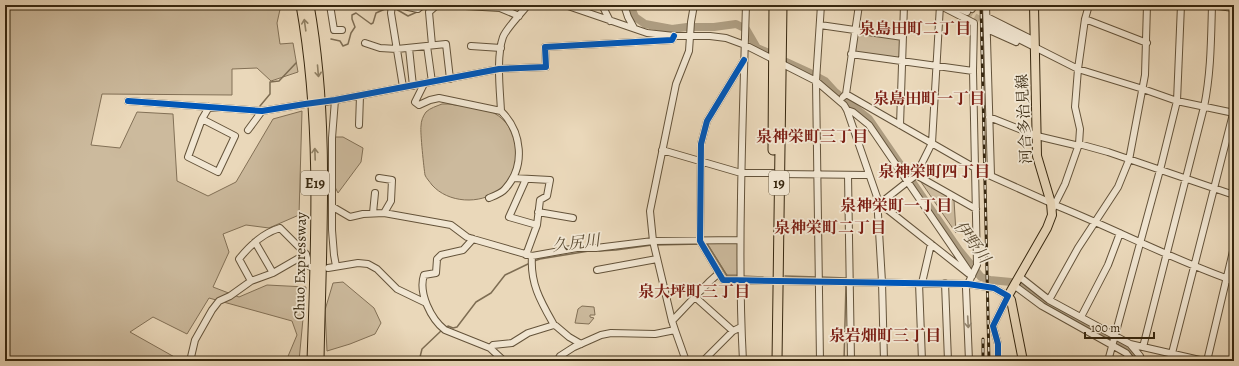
<svg xmlns="http://www.w3.org/2000/svg" width="1239" height="366" font-family="Alegreya,'Noto Serif JP',serif">
  <rect width="100%" height="100%" fill="#ead8ba"/>
  <filter id="stains"><feTurbulence type="fractalNoise" baseFrequency=".005" numOctaves="4"/><feColorMatrix values="0 0 0 0 .2 0 0 0 0 .09 0 0 0 0 .02 0 0 0 .5 -.17"/></filter>
  <radialGradient id="worn" r=".72"><stop offset=".6" stop-color="#630" stop-opacity="0"/><stop offset="1" stop-color="#630" stop-opacity=".3"/></radialGradient>
  <path fill="#ccba9d" stroke="#827056" d="M5 5H281L277 23 280 44 293 43 298 72 271 81 257 68 232 69V95L102 94 91 145 120 148 137 112 173 114 177 181 208 196 236 182 273 119 302 111 299 215 269 228 246 225 223 234 229 252 213 287 239 297 267 285 306 287 299 361H286L297 335 292 321 209 298 187 334 153 317 130 332 178 359V361H8L5 357Z
    M857 33 899 39 900 41V58L855 53Z
    M442 104H449C461 106 484 108 494 113 522 128 523 171 499 190 480 205 448 203 432 185 430 182 426 178 425 175 424 169 420 132 421 126 421 121 423 116 426 112 430 108 437 106 442 104Z
    M335 137H343L363 148 361 162 338 193 335 187Z
    M920 179 954 200 956 233 921 182Z
    M736 242 738 243V275H727L707 243Z
    M343 282 374 308 381 323 375 334 350 344 327 351 325 310 333 283Z
    M582 306 594 307 595 315H590V317L594 318 589 324 575 323 578 309Z"/>
  <g fill="none" stroke-linecap="round" stroke-linejoin="round">
    <path stroke="#7e6d53" stroke-width="1.5" d="M393 9H396L408 16 428 7 429 5
      M331 39 340 41 343 46 348 44 351 33 355 27 352 19V15L356 13 371 24 373 23 376 13 385 9H390
      M260 106 270 94V82L279 81 296 63
      M704 244H707L727 276H739
      M656 245 700 244
      M599 251 616 250 652 245
      M534 261 540 259 589 251
      M742 276 763 277
      M785 276 817 277
      M821 277 846 278V280
      M445 328 448 326 453 328 457 327 476 302 491 293 505 275 530 263
      M419 361 422 349 442 330
      M844 361 846 284"/>
    <path stroke="#ad9c80" stroke-width="8" d="M630 5 635 17 645 24 672 29 687 27H714L736 24 746 29 757 48 769 53
      M786 62 810 73 825 81 835 92 869 119 959 250 981 277 990 280 1011 282 1021 285 1044 302 1100 334 1125 346 1133 354 1137 361"/>
    <path stroke="#c6b598" stroke-width="6" stroke-dasharray="6 3" stroke-linecap="butt" d="M967 12 989 24"/>
    <defs>
      <path id="minor" d="M330 5 334 30H342
        M392 5 391 13 403 87
        M398 5 418 9 422 5
        M448 5 500 8 519 16
        M565 5 647 33 674 36H710L726 38 745 45 816 81 844 105 847 110 877 197 882 282 884 361
        M602 5 610 21
        M624 5 628 17 634 28
        M939 5 974 23 973 71 977 265 966 288 969 361
        M951 5 967 12
        M964 5 972 9 973 5
        M986 5 991 175
        M1209 5 1234 8
        M987 17 1035 41
        M1085 19 1147 43
        M989 24 1078 69 1143 89 1177 101 1234 113
        M820 25 903 37
        M987 29 1016 42
        M365 43 380 48 397 49 446 44 450 79
        M432 45 429 12 437 5
        M427 46 432 82
        M471 46 501 48
        M409 48 413 86
        M851 54 973 71
        M744 60 707 121 701 144 700 241 723 280 968 284 994 288 1008 296 993 326 998 344V361
        M424 84 415 102 419 105 430 100 439 98 501 111C522 132 526 166 505 189 502 193 494 196 489 198
        M846 94 982 172 1051 203
        M843 97 846 94 859 5
        M335 100 332 138V230L334 255 336 266
        M128 101 262 111 305 104
        M325 102 499 69 546 67 545 47 672 40 674 36
        M847 110 853 112 869 125 972 276
        M501 111C500 90 496 57 503 37 506 29 522 12 528 5
        M989 117 1037 136 1075 145 1079 144 1108 152 1234 195
        M202 119 235 136 218 172 188 157 202 119 209 107
        M359 125 360 96
        M900 125 904 5
        M248 130 262 111
        M662 150 741 173H773
        M779 174 869 175
        M848 175 851 361
        M916 175 976 209
        M379 178 392 180 391 201 384 213
        M513 178 550 180 547 196 540 200 537 225 526 255
        M526 179 509 217 537 225
        M878 205 916 175 932 143 940 5
        M878 205 883 206 969 274
        M1055 205C1115 229 1173 260 1234 281
        M333 207 350 217 363 214 384 213 451 225 467 237 473 239 532 256 577 248H596L653 241 740 240
        M1052 210 1065 184 1079 144 1080 129 1075 107 1078 69 1085 19 1089 5
        M538 212 573 218
        M373 213 375 193
        M473 239 463 250 441 255 437 259 436 273 424 275C418 293 431 319 445 330L490 348 504 361
        M255 242 273 273
        M328 268 358 263 368 264 377 269 397 289 426 303
        M597 270 657 259
        M1020 277 1049 300 1130 344 1204 361
        M251 281 239 259C250 245 263 233 280 228L306 254 307 258V265L311 267
        M919 283 922 361
        M922 283 931 244
        M945 283 948 361
        M1015 286 1042 306 1126 353 1132 361
        M695 297 733 331
        M1049 300 1078 248 1118 187 1129 160 1145 75 1147 5
        M1081 317 1108 265 1120 233
        M672 321 709 282 719 273
        M554 325 556 326 569 337 581 344
        M675 330 686 361
        M1130 344 1140 356 1142 361
        M1143 347 1204 107C1211 73 1211 40 1212 5
        M490 348 493 345 512 343 528 333 554 325C541 302 530 284 532 256
        M189 361 191 357 195 340 212 310 219 301 230 296 251 281 273 273 306 254
        M557 361 560 356 574 347 601 335 611 333 655 334 675 330 672 321 653 241 650 211 676 84 689 51 691 22 694 5
        M703 361 733 331 741 327
        M743 361C740 306 740 251 741 197 742 133 744 69 746 5
        M820 361 816 81 821 5
        M1108 361 1160 170 1177 101 1181 5
        M1170 361 1234 110
        M1207 361 1234 247
        M1234 361V360"/>
      <path id="major" d="M1023 361 1011 300 1008 296 1047 228 1052 215 1051 203 1037 156 1034 5"/>
      <path id="highway" d="M301 5C322 121 316 244 312 361
        M309 5C330 122 321 243 319 361
        M773 150 774 5
        M777 361 782 5"/>
    </defs>
    <use href="#minor" stroke="#64533a" stroke-width="8"/>
    <use href="#major" stroke="#37270f" stroke-width="10"/>
    <use href="#highway" stroke="#37270f" stroke-width="11"/>
    <use href="#minor" stroke="#f1e6d2" stroke-width="6"/>
    <use href="#major" stroke="#ead8ba" stroke-width="8"/>
    <use href="#highway" stroke="#ead8ba" stroke-width="9"/>
    <defs>
      <path id="rail" d="M981 5 989 361
        M983 339V361"/>
    </defs>
    <use href="#rail" stroke="#37270f" stroke-width="3"/>
    <use href="#rail" stroke="#f1e6d2" stroke-width="1.5" stroke-dasharray="4.5" stroke-linecap="butt"/>
    <defs>
      <path id="cycleway" d="M744 60 707 121 701 144 700 241 723 280 968 284 994 288 1008 296 993 326 998 344V361
        M128 101 262 111 305 104 335 100 499 69 546 67 545 47 672 40 674 36"/>
    </defs>
    <use href="#cycleway" stroke="#f1e6d2" stroke-width="8"/>
    <use href="#cycleway" stroke="#0057b8" stroke-width="6"/>
  </g>
  <defs><path id="oneway-shaft" d="M-6 0H5M1.5-3L5.5 0L1.5 3" fill="none" stroke-width="1.6" stroke-linecap="round" stroke-linejoin="round"/></defs>
  <g stroke="#908064">
    <use href="#oneway-shaft" transform="translate(305 25) rotate(-98)"/>
    <use href="#oneway-shaft" transform="translate(318 71) rotate(85)"/>
    <use href="#oneway-shaft" transform="translate(315 154) rotate(-92)"/>
  </g>
  <use stroke="#948670" href="#oneway-shaft" transform="translate(968 322) rotate(87)"/>
  <g text-anchor="middle" dominant-baseline="central" stroke-width="3.5" stroke-linejoin="round" paint-order="stroke">
    <g fill="#f1e6d2" stroke="#6f604a" stroke-width="1">
      <rect x="301" y="171" width="28" height="24" rx="3"/>
      <rect x="769" y="171" width="20" height="24" rx="3"/>
    </g>
    <g font-size="14" font-weight="bold" fill="#37270f">
      <text x="315" y="183">E19</text>
      <text x="779" y="183">19</text>
    </g>
    <g font-size="15" fill="#37270f" stroke="#f1e6d2">
      <text transform="translate(1024 119) rotate(-93)">河合多治見線</text>
      <text transform="translate(300 266) rotate(-89)">Chuo Expressway</text>
    </g>
    <g font-size="16" font-weight="bold" fill="#7a1f14" stroke="#f1e6d2">
      <text x="915" y="29">泉島田町二丁目</text>
      <text x="929" y="99">泉島田町一丁目</text>
      <text x="812" y="137">泉神栄町三丁目</text>
      <text x="934" y="172">泉神栄町四丁目</text>
      <text x="896" y="206">泉神栄町一丁目</text>
      <text x="830" y="228">泉神栄町二丁目</text>
      <text x="694" y="292">泉大坪町三丁目</text>
      <text x="885" y="336">泉岩畑町三丁目</text>
    </g>
    <g font-size="16" font-style="italic" fill="#5a4a31" stroke="#f1e6d2">
      <text transform="translate(972 242) rotate(53)">伊野川</text>
      <text transform="translate(576 243) rotate(-7)">久尻川</text>
    </g>
  </g>
  <rect width="1239" height="366" fill="none" stroke="#ead8ba" stroke-width="20"/>
  <rect x="6" y="6" width="1227" height="354" fill="none" stroke="#37270f" stroke-width="2"/>
  <rect x="10" y="10" width="1219" height="346" fill="none" stroke="#37270f"/>
  <path d="M1085 332v6h69v-6" fill="none" stroke="#37270f" stroke-width="2"/>
  <text x="1091" y="332" font-size="12" fill="#37270f" stroke="#f1e6d2" stroke-width="3" paint-order="stroke">100 m</text>
  <rect width="100%" height="100%" filter="url(#stains)"/>
  <rect width="100%" height="100%" fill="url(#worn)"/>
</svg>
